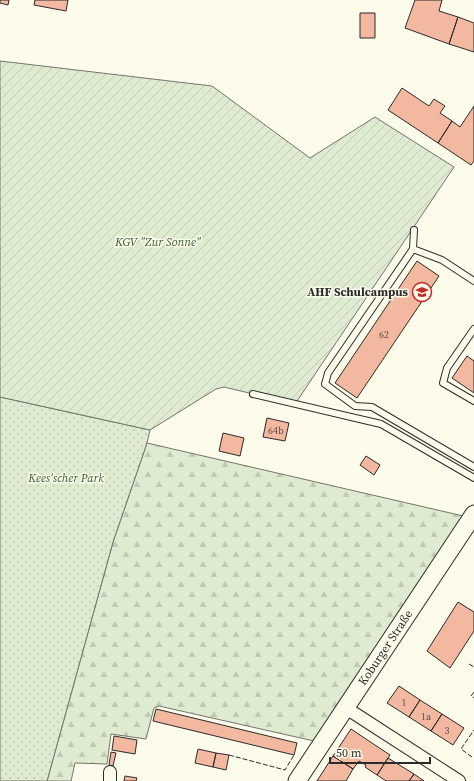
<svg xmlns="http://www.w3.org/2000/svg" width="474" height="781" font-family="'Source Serif 4',serif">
  <defs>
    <pattern id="forest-firs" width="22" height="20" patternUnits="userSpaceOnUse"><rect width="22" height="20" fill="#deebd1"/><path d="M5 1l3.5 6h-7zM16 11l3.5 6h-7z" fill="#bfcab4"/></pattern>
    <pattern id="park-dots" width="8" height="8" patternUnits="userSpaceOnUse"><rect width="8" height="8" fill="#deebd1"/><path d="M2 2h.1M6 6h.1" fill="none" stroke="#bfcab4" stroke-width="1.8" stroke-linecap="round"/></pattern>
    <pattern id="garden-furrows" width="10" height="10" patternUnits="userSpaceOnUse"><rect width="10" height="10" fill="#deebd1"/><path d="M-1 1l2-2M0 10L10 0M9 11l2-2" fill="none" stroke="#bfcab4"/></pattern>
  </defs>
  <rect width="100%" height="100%" fill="#fdfbea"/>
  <path fill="url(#forest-firs)" stroke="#74746e" d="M147 443 472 518 323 743 159 706 154 708 146 739 111 734 107 764 75 763 71 781H47L113 542Z"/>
  <path fill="url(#park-dots)" stroke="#74746e" d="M0 397 150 430 147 443 113 542 47 781H0Z"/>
  <path fill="url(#garden-furrows)" stroke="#74746e" d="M0 61 212 86 310 158 375 117 454 167 295 404 224 387 216 389 150 430 0 397Z"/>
  <path fill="#f2b8a0" stroke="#2b2b2b" d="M0 0H9L8 5 0 3Z
    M35 0H68L66 11 34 5Z
    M415 0H442L439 11 458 17 449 44 405 28Z
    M360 13H375V38H360Z
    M458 17 474 23V52L449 44Z
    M402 88 429 106 434 99 445 106 440 113 452 121 438 143 388 110Z
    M474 106V161L471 165 438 143 452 121 460 127Z
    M417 261 439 276 357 398 335 383Z
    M467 356 474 361V393L452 378Z
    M267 418 289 423 285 441 263 437Z
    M223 433 244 438 240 456 219 451Z
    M366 456 380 465 374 475 360 465Z
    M458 602 474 612V631L450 668 427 651Z
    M399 686 420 700 409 717 387 703Z
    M420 700 442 714 431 731 409 717Z
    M156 709 297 743 294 755 153 721Z
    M442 714 464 728 453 745 431 731Z
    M351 729 390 755 377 775 365 767 366 765 359 761 353 769 333 756Z
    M114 736 137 740 135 754 112 750Z
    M198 749 216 753 213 767 195 763Z
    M111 752 116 753 113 766 109 765Z
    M216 753 229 755 226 770 213 767Z
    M333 756 353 769 346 781H317Z
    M388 758 414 774 409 781H386L377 775Z
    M414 774 424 781H409Z
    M125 776 137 778 136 781H124Z"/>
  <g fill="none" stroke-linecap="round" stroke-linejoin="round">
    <defs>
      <path id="lane" d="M414 230 413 249 442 260 474 281
        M413 249 328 373 325 384 355 406 372 407 474 467
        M474 329 447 368 443 383 474 401
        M253 394 381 424 474 478"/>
      <path id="street" d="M346 708 459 781
        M110 772V781"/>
      <g id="secondary">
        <path id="s1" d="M297 781 474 514"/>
      </g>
    </defs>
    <use href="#lane" stroke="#2b2b2b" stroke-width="8"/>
    <use href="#street" stroke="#2b2b2b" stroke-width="14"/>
    <use href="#secondary" stroke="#2b2b2b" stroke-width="19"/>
    <use href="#lane" stroke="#fdfbea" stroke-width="6"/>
    <use href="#street" stroke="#fdfbea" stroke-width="12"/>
    <use href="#secondary" stroke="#fdfbea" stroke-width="17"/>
    <path stroke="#2b2b2b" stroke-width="1" stroke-dasharray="5 2" stroke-linecap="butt" d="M469 664 474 667
      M474 692 471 696 474 698
      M229 755 285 770 294 755
      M472 757 461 749 474 730"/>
  </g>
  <defs>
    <symbol id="school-ring" viewBox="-11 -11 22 22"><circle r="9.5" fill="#fdfbea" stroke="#c62828" stroke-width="1.5"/><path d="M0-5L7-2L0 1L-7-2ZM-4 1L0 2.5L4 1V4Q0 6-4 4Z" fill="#c62828"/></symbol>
  </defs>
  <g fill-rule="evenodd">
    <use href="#school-ring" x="411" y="281" width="22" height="22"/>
  </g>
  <g text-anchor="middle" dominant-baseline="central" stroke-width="3" stroke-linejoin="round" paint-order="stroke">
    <g font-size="10" fill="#5d4e48">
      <text x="384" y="334">62</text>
      <text x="276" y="430">64b</text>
      <text x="404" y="702">1</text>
      <text x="426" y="716">1a</text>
      <text x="447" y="730">3</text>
    </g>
    <g font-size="12" font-style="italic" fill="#34623c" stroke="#fdfbea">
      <text x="158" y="242">KGV "Zur Sonne"</text>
      <text x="66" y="478">Kees'scher Park</text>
    </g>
    <g font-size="12" font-weight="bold" fill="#2b2b2b" stroke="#fdfbea" text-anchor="end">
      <text x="408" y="292">AHF Schulcampus</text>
    </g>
    <g font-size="12" fill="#2b2b2b" stroke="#fdfbea">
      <text stroke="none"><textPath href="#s1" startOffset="160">Koburger Straße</textPath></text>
    </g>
  </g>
  <path d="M330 757v6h100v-6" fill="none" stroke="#2b2b2b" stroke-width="2"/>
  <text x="336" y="757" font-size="12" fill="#2b2b2b" stroke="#fdfbea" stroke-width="3" paint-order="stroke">50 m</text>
</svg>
